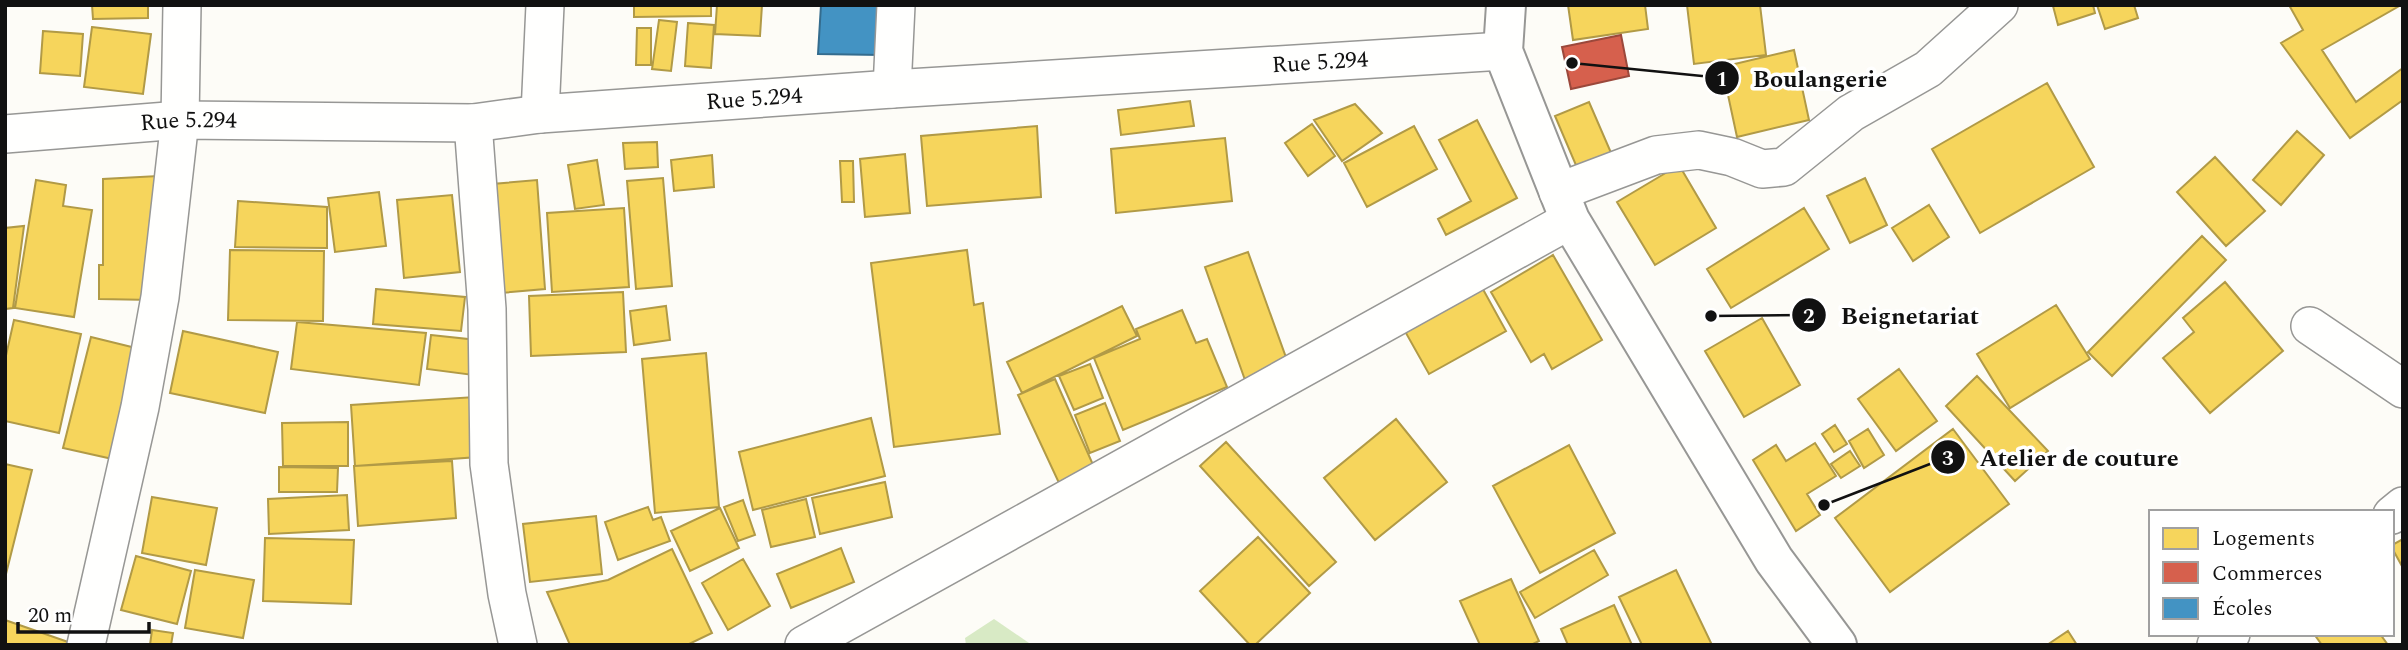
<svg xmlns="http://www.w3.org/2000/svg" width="2408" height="650" font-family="Spectral,serif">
  <rect width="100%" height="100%" fill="#fdfcf7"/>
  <path fill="#d8eac5" d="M994 619 1032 645H966L965 638Z"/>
  <path fill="#f6d55c" stroke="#b19a46" stroke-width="2" d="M92 5H148V18L93 19Z
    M634 5H711V16L634 17Z
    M717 5H762L760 36 715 34Z
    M1568 5H1645L1648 29 1573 40Z
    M1687 5H1760L1766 55 1694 64Z
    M2093 5 2095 13 2058 25 2053 6Z
    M2097 5H2134L2138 18 2105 29Z
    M2289 5H2401L2322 50 2356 102 2403 68V100L2350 138 2281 43 2303 30Z
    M659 20 677 22 671 71 652 69Z
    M688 23 714 25 711 68 685 66Z
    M92 27 151 34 143 94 84 87Z
    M637 28H651V65H636Z
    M43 31 83 34 80 76 40 73Z
    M1794 50 1809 120 1737 137 1722 67Z
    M2047 83 2094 167 1980 233 1932 149Z
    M1190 101 1194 126 1121 135 1118 110Z
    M1589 102 1612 155 1578 170 1555 116Z
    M1355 104 1382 133 1342 161 1314 120Z
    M1477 120 1517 198 1446 235 1438 219 1471 201 1439 140Z
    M1312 124 1335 156 1308 176 1285 143Z
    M1037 126 1041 197 927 206 921 136Z
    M1414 126 1437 169 1367 207 1344 163Z
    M2297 131 2324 155 2281 205 2253 180Z
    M1225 138 1232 201 1116 213 1111 149Z
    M657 142 658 167 625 169 623 143Z
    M905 154 910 213 865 217 860 159Z
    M712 155 714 187 674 191 671 160Z
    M2215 157 2265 211 2226 246 2177 192Z
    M597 160 604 205 575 209 568 165Z
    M840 161H853L854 202H842Z
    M1679 165 1716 228 1655 265 1617 202Z
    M158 176 153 300 99 299V265H103V179Z
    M663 178 672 286 636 289 627 181Z
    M1865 178 1887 225 1850 243 1827 196Z
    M36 180 66 185 63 206 92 210 74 317 15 308Z
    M537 180 545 289 501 293 492 184Z
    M379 192 386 246 335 252 328 198Z
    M452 195 460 272 404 278 397 200Z
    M238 201 327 207V248L235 247Z
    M1929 205 1949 237 1913 261 1892 228Z
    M624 208 629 287 552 292 547 213Z
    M1804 208 1829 249 1731 308 1707 269Z
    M24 226 13 308 5 309V228Z
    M2202 236 2226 260 2112 376 2088 352Z
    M230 250 324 251 323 321 228 320Z
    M967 250 974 305 983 303 1000 434 894 447 871 263Z
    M1248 252 1288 363 1245 380 1205 267Z
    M1553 255 1602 340 1552 369 1544 354 1531 362 1491 292Z
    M1479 282 1506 331 1429 374 1402 326Z
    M2225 282 2283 351 2210 413 2163 358 2194 332 2183 318Z
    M376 289 465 297 461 331 373 324Z
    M623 292 626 352 531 356 529 296Z
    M2056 305 2090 359 2010 408 1977 354Z
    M666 306 670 340 634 345 630 311Z
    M1122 306 1137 336 1022 393 1007 362Z
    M1182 310 1196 343 1207 339 1227 387 1123 430 1094 358 1140 339 1136 329Z
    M1762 318 1800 385 1744 417 1705 351Z
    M14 320 81 334 59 433 5 421V360Z
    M297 322 426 333 419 385 291 369Z
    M183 331 278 352 265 413 170 393Z
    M431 335 477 340 473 375 427 369Z
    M91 337 144 350 117 460 63 448Z
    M706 353 719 507 655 513 642 359Z
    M1090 364 1103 398 1074 410 1059 376Z
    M1899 369 1937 421 1896 451 1858 399Z
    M1977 376 2048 451 2015 481 1946 406Z
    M1055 379 1094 467 1059 483 1018 395Z
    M475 397 478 457 355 466 351 405Z
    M1105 403 1120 441 1090 453 1075 415Z
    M871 418 885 476 753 510 739 452Z
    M1396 419 1447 482 1375 540 1324 478Z
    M348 422V466H283L282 423Z
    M1835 425 1847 444 1834 452 1822 434Z
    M1868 429 1884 455 1864 468 1849 441Z
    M1953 429 2009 504 1890 592 1835 518Z
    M1226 442 1336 562 1309 586 1200 466Z
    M1815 443 1836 476 1807 494 1820 515 1796 531 1753 460 1776 445 1786 461Z
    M1569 445 1615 533 1540 573 1493 486Z
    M1850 451 1860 466 1841 478 1831 464Z
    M452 461 456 518 358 526 354 466Z
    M5 464 32 470 5 578Z
    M279 467 338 468 337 492H279Z
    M885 482 892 517 820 534 812 498Z
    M347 495 349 530 269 534 268 499Z
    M152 497 217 508 206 565 142 553Z
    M806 499 815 537 771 547 762 510Z
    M743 500 755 535 738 541 724 507Z
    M648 507 653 520 661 517 670 541 618 560 605 522Z
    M720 508 739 548 690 571 671 531Z
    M596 516 602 574 530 582 523 524Z
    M1258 537 1310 593 1255 645H1250L1200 591Z
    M265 538 354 540 351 604 263 601Z
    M2403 539V568L2392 548V545Z
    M841 548 854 582 791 608 777 574Z
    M672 549 712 633 687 645H570L547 592 608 580Z
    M1594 550 1608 575 1535 618 1520 592Z
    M136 556 191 571 177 624 121 610Z
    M743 559 770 606 728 630 702 583Z
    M195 570 254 580 243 638 185 628Z
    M1676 570 1712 645H1642L1619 597Z
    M1511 579 1539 641 1531 645H1480L1460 601Z
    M1614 605 1632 645H1568L1561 629Z
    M5 620 71 643V645H5Z
    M152 630 173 633 171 645H150Z
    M2068 631 2077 645H2047Z
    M2314 634H2380L2388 645H2322Z"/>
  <path fill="#d6604d" stroke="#9b483b" stroke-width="2" d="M1621 35 1629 76 1571 89 1562 47Z"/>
  <path fill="#4393c3" stroke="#346c8e" stroke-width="2" d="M821 5H883L881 55 818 54Z"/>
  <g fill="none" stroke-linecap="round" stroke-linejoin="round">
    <defs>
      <g id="minor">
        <path d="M892 89 896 5"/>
        <path d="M540 114 545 5"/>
        <path d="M473 123 487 309 489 464 507 594 518 645"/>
        <path id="s1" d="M5 134 180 120 473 123 540 114 892 89 1503 51"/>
        <path d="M1558 192 1656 155 1699 150 1732 157 1762 169 1784 167 1851 113 1928 69 1999 5"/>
        <path d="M2310 326 2403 389"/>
        <path d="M2392 515 2403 506"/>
        <path d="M86 645 140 407 160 297 180 120 182 5"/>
        <path d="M804 645 1570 220"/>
        <path d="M2216 645 2231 634"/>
      </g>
      <path id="tertiary" d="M1506 5 1503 51 1570 220 1774 560 1837 645"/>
    </defs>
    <use href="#minor" stroke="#979795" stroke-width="40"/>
    <use href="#tertiary" stroke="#979795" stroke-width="42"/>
    <use href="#minor" stroke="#fffffe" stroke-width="37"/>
    <use href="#tertiary" stroke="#fffffe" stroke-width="38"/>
  </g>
  <g text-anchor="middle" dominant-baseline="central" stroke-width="7" stroke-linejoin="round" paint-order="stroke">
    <g font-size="23" fill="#111" stroke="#fff">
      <text stroke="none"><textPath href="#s1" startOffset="1318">Rue 5.294</textPath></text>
      <text stroke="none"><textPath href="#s1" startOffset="751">Rue 5.294</textPath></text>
      <text stroke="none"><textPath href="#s1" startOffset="184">Rue 5.294</textPath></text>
    </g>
  </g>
  <path fill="none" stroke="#111" stroke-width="2.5" d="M1572 63L1722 78M1711 316L1809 315M1824 505L1948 457"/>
  <g fill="#111" stroke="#fff" stroke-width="2.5">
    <circle cx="1572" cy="63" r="7"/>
    <circle cx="1711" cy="316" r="7"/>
    <circle cx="1824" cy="505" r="7"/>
    <circle cx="1722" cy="78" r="18"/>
    <circle cx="1809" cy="315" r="18"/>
    <circle cx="1948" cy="457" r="18"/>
  </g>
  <g font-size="21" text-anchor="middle" font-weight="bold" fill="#fff">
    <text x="1722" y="86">1</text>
    <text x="1809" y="323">2</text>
    <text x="1948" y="465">3</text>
  </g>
  <g font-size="24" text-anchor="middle" font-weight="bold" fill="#111" stroke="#fff" stroke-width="7" stroke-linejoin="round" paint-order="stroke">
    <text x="1820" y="87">Boulangerie</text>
    <text x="1910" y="324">Beignetariat</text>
    <text x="2079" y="466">Atelier de couture</text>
  </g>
  <rect width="2408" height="650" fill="none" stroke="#111111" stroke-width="14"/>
  <rect x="2149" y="510" width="245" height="126" fill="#ffffff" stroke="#a0a0a0" stroke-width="2"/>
  <rect x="2163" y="528" width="35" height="21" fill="#f6d55c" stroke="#a0a0a0" stroke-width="2"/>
  <text x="2212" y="545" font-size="21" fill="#111111">Logements</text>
  <rect x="2163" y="562" width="35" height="21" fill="#d6604d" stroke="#a0a0a0" stroke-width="2"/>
  <text x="2212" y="580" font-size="21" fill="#111111">Commerces</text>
  <rect x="2163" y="598" width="35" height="21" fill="#4393c3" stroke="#a0a0a0" stroke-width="2"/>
  <text x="2212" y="615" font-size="21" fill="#111111">Écoles</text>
  <path d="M18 622v10h131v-10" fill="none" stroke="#111111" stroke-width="3.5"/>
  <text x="28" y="622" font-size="21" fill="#111111" stroke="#ffffff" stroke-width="5" paint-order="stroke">20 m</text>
</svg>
